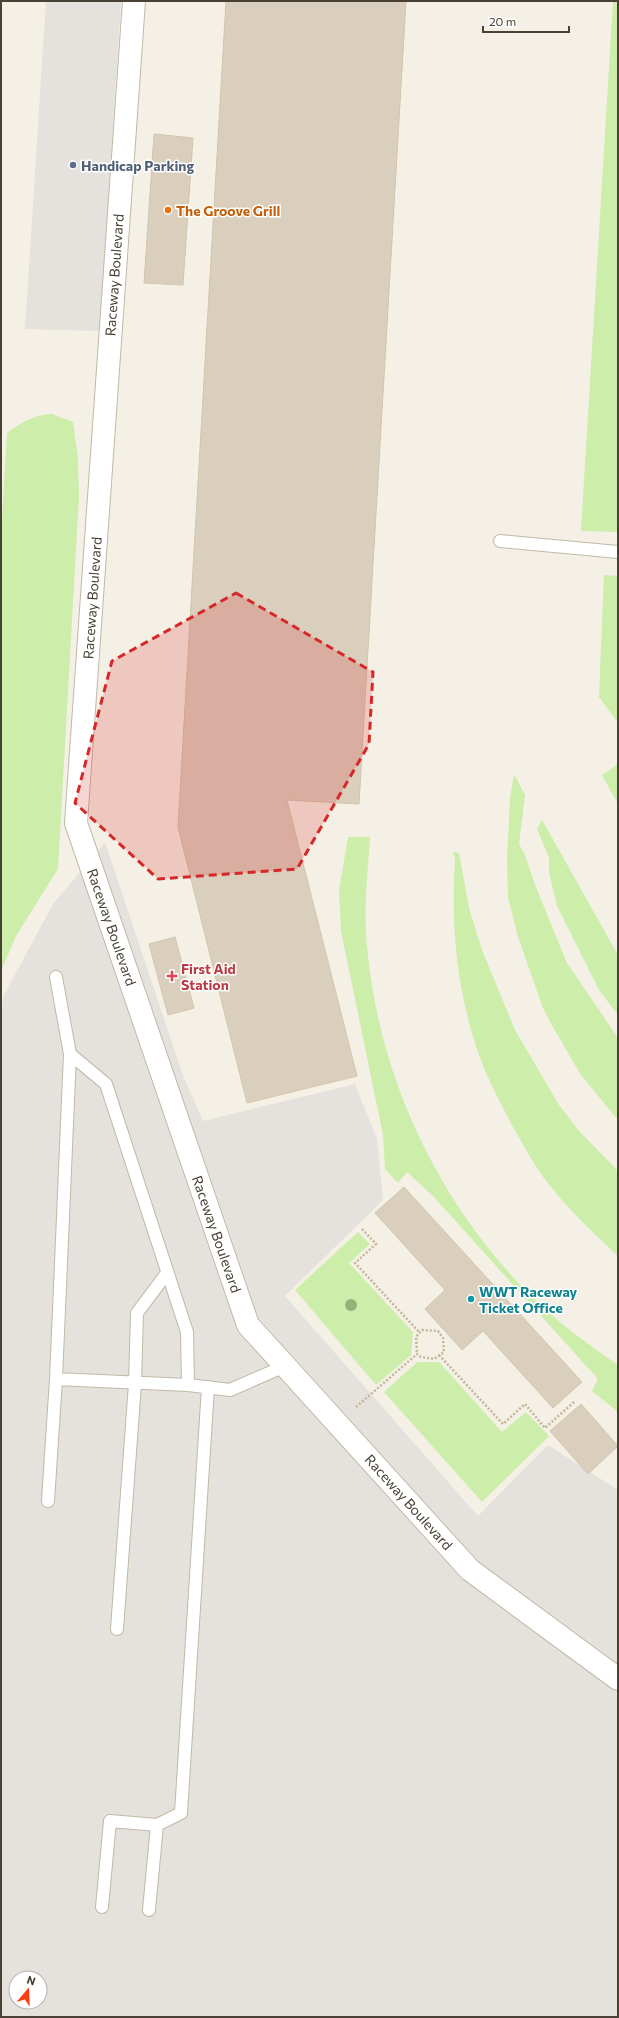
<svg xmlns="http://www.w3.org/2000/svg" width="619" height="2018" font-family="Commissioner,sans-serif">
  <rect width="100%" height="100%" fill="#f4f0e5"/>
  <path fill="#cdedaa" d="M613 1H618V532L581 531Z
    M52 414 73 422 78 459 79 496 58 869 16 936 1 971V535L7 433C22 422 33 415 52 414Z
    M604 575 618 576V723L599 697Z
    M618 764V804L602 775Z
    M514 774 525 795 519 844 525 855 535 885 567 963 618 1038V1120L581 1075 553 1027 543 1008 518 937 508 897 507 860 510 799Z
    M542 820 618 955V1015L599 990 557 906 549 872V858L537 829Z
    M348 837H370C368 872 363 910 367 945 377 1066 430 1186 512 1276 543 1311 580 1339 618 1365V1412L592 1391 598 1379 433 1196 407 1172 398 1183 385 1169 383 1135 341 931 339 891Z
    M453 852 459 853 469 908 482 950 515 1030 559 1105 580 1132 618 1171V1256C593 1233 568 1209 547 1182 533 1164 523 1144 512 1125 502 1106 492 1087 484 1068 458 1003 450 929 455 860Z
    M358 1232 370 1244 349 1263 413 1332 411 1355 376 1385 295 1290Z
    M417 1362H439L502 1432 526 1412 549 1436 482 1502 384 1392Z"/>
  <path fill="#e5e2de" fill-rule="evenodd" d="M46 1H121L100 331 25 329Z
    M105 842 184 1078 203 1121 355 1084 377 1139 383 1200 285 1296 478 1516 548 1445 618 1490V2017H1V1018L3 997 53 904ZM16 1978H40V2002H16Z"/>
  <path fill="#dacfbd" stroke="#d2c5ac" d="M226 1H406L359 804 287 800 357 1076 247 1103 178 827Z
    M154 134 193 138 183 285 144 283Z
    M175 937 194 1008 168 1015 149 944Z
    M404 1187 582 1382 553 1408 483 1331 462 1350 425 1309 445 1290 375 1213Z
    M581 1404 618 1446 588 1474 550 1431Z"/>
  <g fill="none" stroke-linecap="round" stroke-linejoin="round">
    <defs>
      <path id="lane" d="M500 541 618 552
        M56 977 70 1054 106 1084 187 1332 188 1385
        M56 1379 188 1385 230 1390 285 1366
        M48 1501 56 1379 70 1054
        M117 1629 135 1384 137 1313 167 1273
        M102 1907 110 1821 157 1825
        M149 1910 157 1825 181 1813 208 1387"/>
      <path id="street" d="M134 1 76 823 248 1325 470 1570 618 1679"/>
    </defs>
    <use href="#lane" stroke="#c1b9a7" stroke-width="14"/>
    <use href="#street" stroke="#c1b9a7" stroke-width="24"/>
    <path stroke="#c4b597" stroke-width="2.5" stroke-dasharray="2 2" stroke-linecap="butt" d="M362 1229 376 1244 355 1263 420 1333
      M439 1355 503 1424 525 1404 545 1428 574 1402
      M356 1407 417 1354 421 1357 434 1359 444 1352 443 1338 438 1331 422 1330 416 1337 417 1354"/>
    <use href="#lane" stroke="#fff" stroke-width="12"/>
    <use href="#street" stroke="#fff" stroke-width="22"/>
  </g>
  <circle fill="#92b27a" cx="351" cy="1305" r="6"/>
  <path fill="#d62828" fill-opacity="0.2" stroke="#d62828" stroke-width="3" stroke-dasharray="8 5" stroke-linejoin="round" d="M236 593 373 672 369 744 297 869 158 879 75 803 112 661Z"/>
  <circle fill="#5c6f8a" stroke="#fff" stroke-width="1.5" cx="73" cy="165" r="4"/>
  <circle fill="#e8710a" stroke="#fff" stroke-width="1.5" cx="168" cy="210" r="4"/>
  <path fill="#e0444e" stroke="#fff" stroke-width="1.5" d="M170 970h4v4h4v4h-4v4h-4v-4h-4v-4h4z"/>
  <circle fill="#0f9aa8" stroke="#fff" stroke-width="1.5" cx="471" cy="1299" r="4"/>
  <g text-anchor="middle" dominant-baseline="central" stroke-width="3" stroke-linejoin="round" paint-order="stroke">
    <g font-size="14" font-weight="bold" fill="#4e5e75" stroke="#fff" text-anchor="start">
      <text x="81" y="165">Handicap Parking</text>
    </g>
    <g font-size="14" font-weight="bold" fill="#c56008" stroke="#fff" text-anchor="start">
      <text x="176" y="210">The Groove Grill</text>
    </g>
    <g font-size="14" fill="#484134" stroke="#fff">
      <text transform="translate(114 275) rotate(-86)">Raceway Boulevard</text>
      <text transform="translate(92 598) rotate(-86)">Raceway Boulevard</text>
      <text transform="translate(112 927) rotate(71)">Raceway Boulevard</text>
      <text transform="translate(217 1234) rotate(71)">Raceway Boulevard</text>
      <text transform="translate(409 1502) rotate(48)">Raceway Boulevard</text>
    </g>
    <g font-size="14" font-weight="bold" fill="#be3a42" stroke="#fff" text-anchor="start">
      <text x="181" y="968">First Aid<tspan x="181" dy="16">Station</tspan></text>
    </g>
    <g font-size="14" font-weight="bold" fill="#0d838f" stroke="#fff" text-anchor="start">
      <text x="479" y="1291">WWT Raceway<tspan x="479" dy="16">Ticket Office</tspan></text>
    </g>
  </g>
  <rect width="619" height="2018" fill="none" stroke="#484134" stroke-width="4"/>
  <g transform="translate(28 1990) rotate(19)"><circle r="19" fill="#ffffff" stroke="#b6b3ae"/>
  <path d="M0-3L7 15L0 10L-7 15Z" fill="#ff3c12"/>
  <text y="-6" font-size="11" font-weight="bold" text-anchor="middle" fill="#484134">N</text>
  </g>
  <path d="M483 26v6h86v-6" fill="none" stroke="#484134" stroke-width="2"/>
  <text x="489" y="26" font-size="12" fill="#484134" stroke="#ffffff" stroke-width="3" paint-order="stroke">20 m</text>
</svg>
